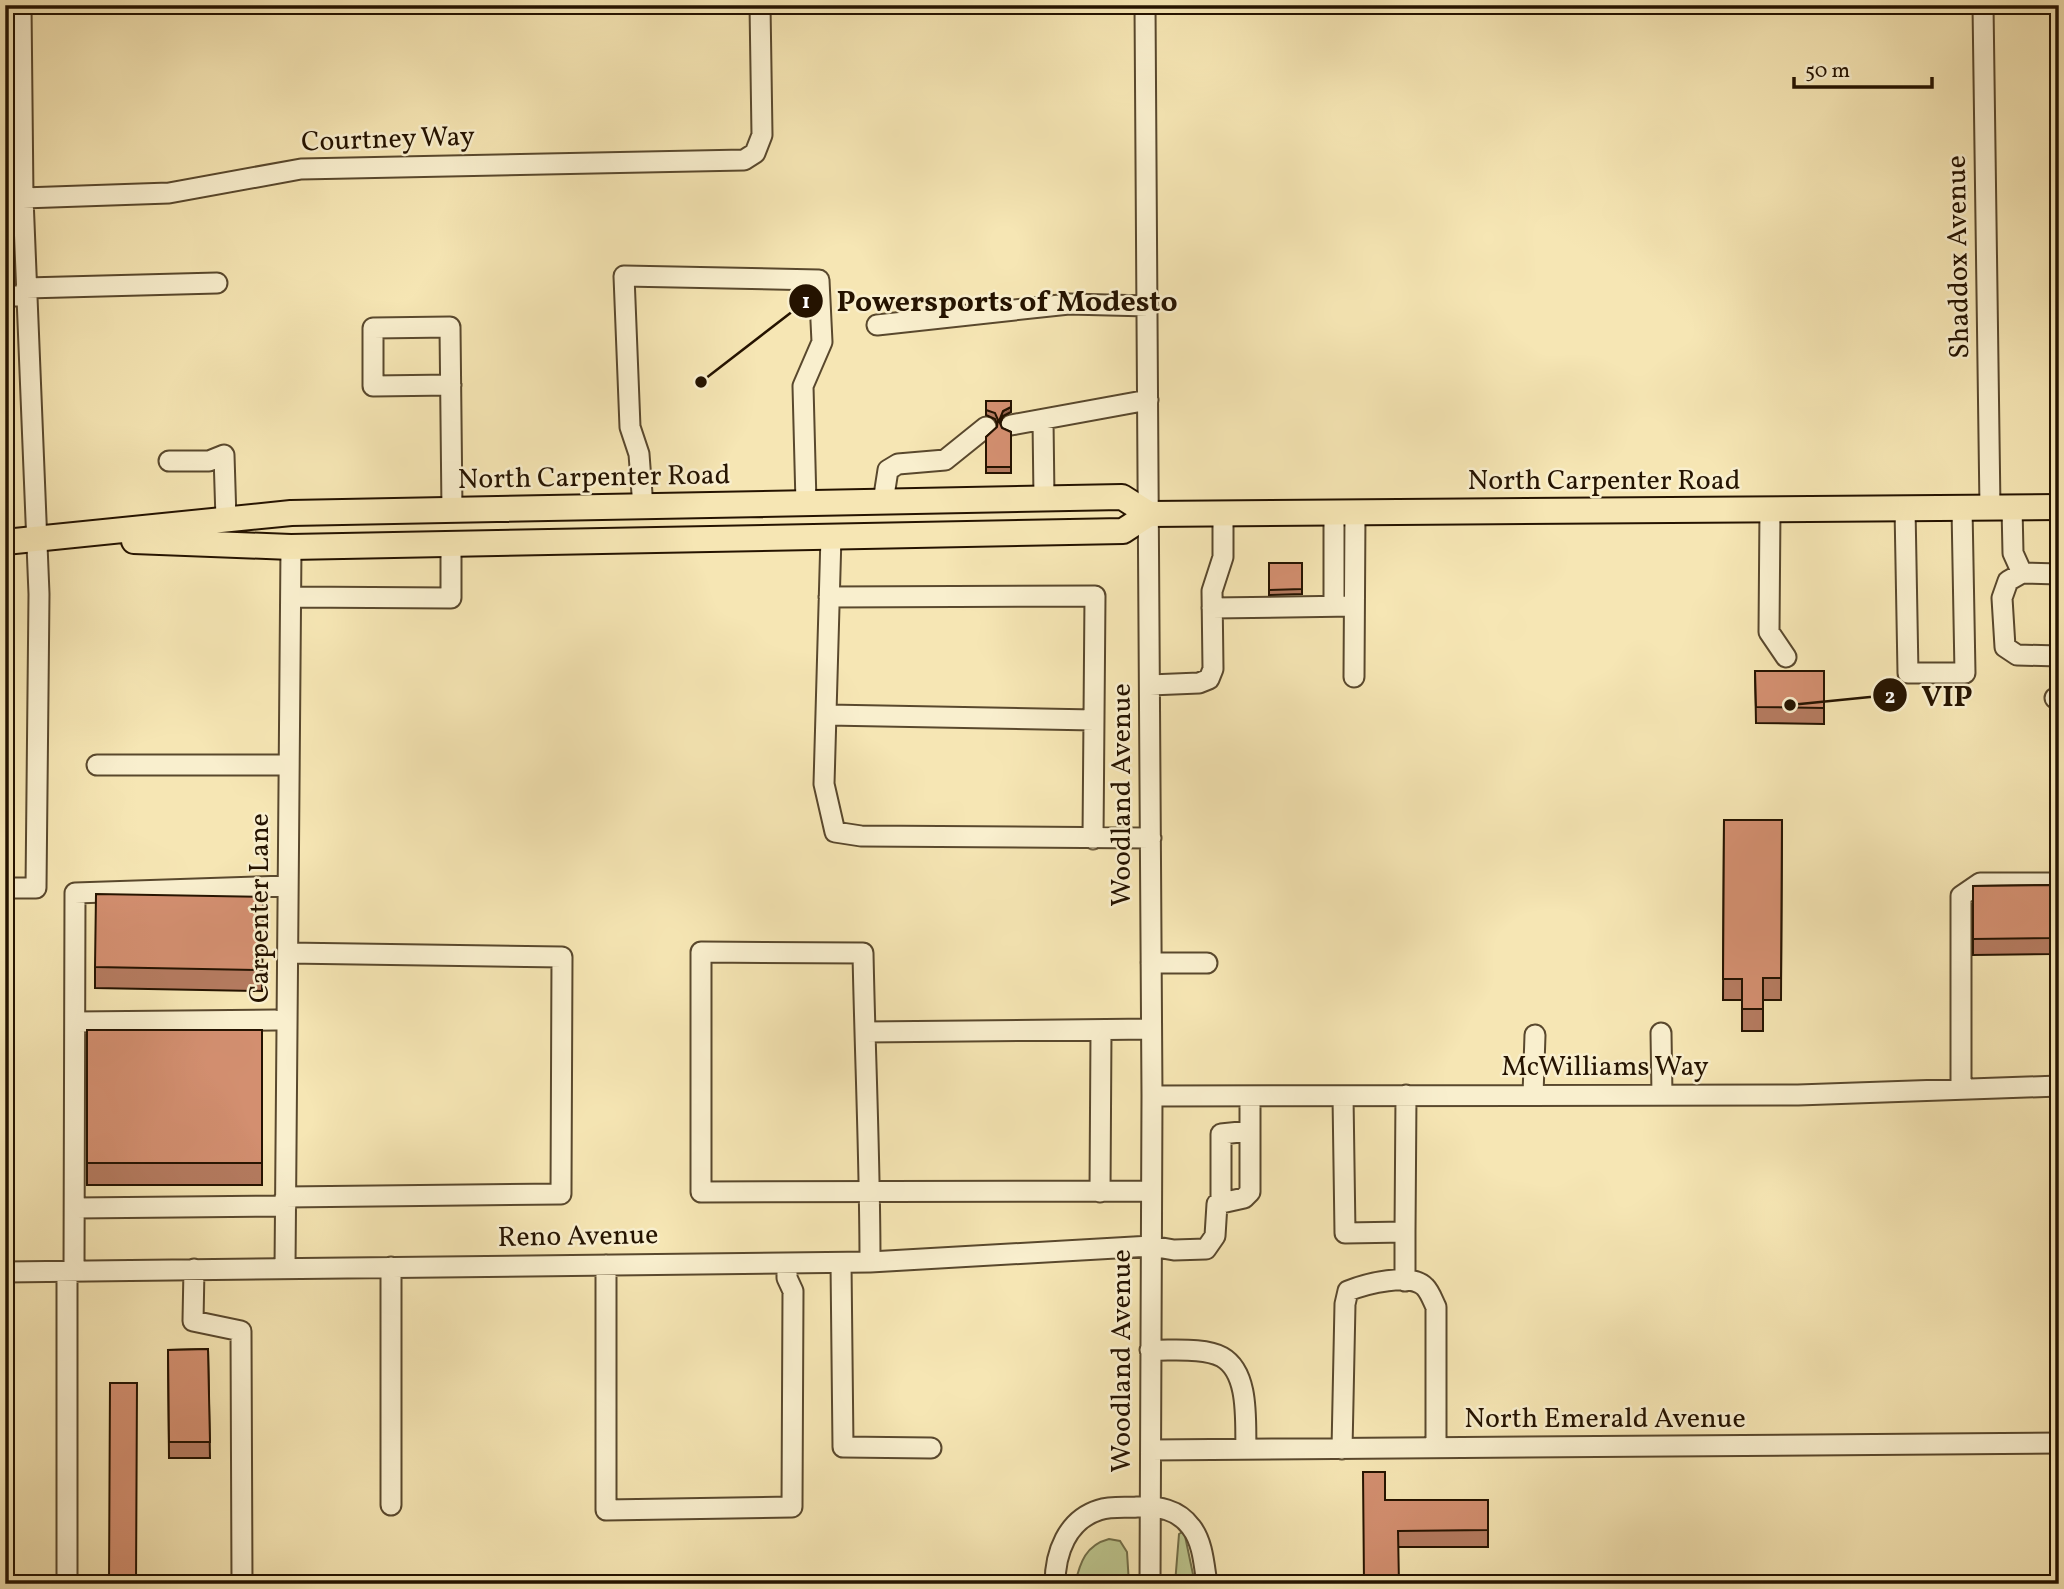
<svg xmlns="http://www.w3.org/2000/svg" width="2064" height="1589" font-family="Vollkorn,serif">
  <rect width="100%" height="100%" fill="#f6e6b4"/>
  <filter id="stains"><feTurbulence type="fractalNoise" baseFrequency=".00286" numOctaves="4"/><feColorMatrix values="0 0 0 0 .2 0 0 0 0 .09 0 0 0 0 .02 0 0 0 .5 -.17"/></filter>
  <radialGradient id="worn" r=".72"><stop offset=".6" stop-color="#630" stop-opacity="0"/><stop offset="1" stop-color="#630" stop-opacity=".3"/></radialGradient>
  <path fill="#bcc58d" stroke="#706c46" stroke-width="2" d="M1184 1531 1195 1584H1175L1179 1534Z
    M1109 1539 1120 1541 1127 1552 1129 1584H1075C1080 1562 1086 1545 1109 1539Z"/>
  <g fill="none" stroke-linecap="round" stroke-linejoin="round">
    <defs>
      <path id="minor" d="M1145 5 1152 1096 1150 1584
        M1983 5 1990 508
        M23 198 169 193 301 169 744 160 755 153 762 135 760 5
        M26 288 217 283
        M5 296H26
        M877 325 1069 304 1148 306
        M451 385 373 386V328L450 327 452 510
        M1043 420 1044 498
        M1011 425 1148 400
        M169 461H209L224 455 226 519
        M883 502 888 470 898 464 945 460 986 427
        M643 507 639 454 630 427 624 276 819 280 822 342 803 386 806 503
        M2012 507 2013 553 2022 573
        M1905 508 1908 673H1965L1962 508
        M1770 509 1769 632 1786 657
        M1334 513V606
        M831 536 824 784 835 832 861 836 1151 838
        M2059 574 2022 573 2008 581 2002 598 2005 647 2017 655 2059 656
        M291 597 451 598V544
        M829 597 1095 596 1093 839
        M1212 608 1354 606
        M1354 677 1355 512
        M1150 685 1199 683 1209 679 1213 669 1212 591 1223 557V514
        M2055 698H2059
        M828 715 1094 720
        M97 765H289
        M5 888H36L39 594 23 198 21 5
        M1151 963H1207
        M76 1022 275 1020
        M865 1032 1151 1029
        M1661 1033 1662 1095
        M1961 1087V896L1980 883H2059
        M1533 1095 1535 1035
        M1152 1096 1798 1095 2059 1086
        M1343 1096 1345 1233 1405 1232 1406 1095
        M1100 1192 1101 1031
        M285 1197 561 1194 562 957 288 953
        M1221 1200V1134L1250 1131
        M75 1208 286 1206
        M870 1262C870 1159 865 1056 863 953L701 952V1192L1151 1191
        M841 1263 843 1447 931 1448
        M606 1265V1510L792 1507 793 1291 787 1278V1263
        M391 1267V1505
        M285 1268 291 547
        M194 1269 193 1321 241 1331 242 1584
        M67 1271V1584
        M74 1271 75 893 288 886
        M5 1272 870 1262 1151 1246 1174 1250 1206 1249 1215 1236 1217 1204 1244 1198 1250 1192V1096
        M1405 1281V1232
        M1150 1350C1170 1351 1204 1347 1222 1357 1250 1373 1245 1422 1246 1449
        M1342 1449 1345 1304 1348 1291C1365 1284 1411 1272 1425 1287 1430 1292 1433 1301 1436 1307V1448
        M1151 1450 2059 1443
        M1055 1584C1055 1553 1067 1520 1099 1510 1111 1506 1125 1508 1137 1507 1158 1506 1178 1509 1191 1527 1203 1542 1204 1565 1207 1584"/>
      <path id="major" d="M134 541 291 547 1123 531 1149 514
        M5 542 291 513 1122 497 1149 514 2059 507"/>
    </defs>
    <use href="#minor" stroke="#59482d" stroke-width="23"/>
    <use href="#major" stroke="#251300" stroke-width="28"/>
    <use href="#minor" stroke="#f9efce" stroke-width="19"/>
    <use href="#major" stroke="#f6e6b4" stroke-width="24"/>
  </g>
  <path fill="#b57b60" stroke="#251300" stroke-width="2" d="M986 401H1011V412L1003 416 1000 423 1002 428 1011 432V473H986V437L997 427V424L995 419 986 415Z
    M1269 563H1302V594L1269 595Z
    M1755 671H1824V724L1756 723Z
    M1724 820H1782L1781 1000H1763V1031H1742V1000H1723Z
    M2051 885 2052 954 1973 955V886Z
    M263 897 262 991 95 988V967Z
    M87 1030H262V1185H87Z
    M208 1349 210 1458H169L168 1350Z
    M1385 1500H1488V1547H1398Z"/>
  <path fill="#94644e" stroke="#251300" stroke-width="2" d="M1011 407V412L1003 416 999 427V421L1003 411Z"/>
  <path fill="#d38f70" stroke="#251300" stroke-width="2" d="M986 401H1011V407L1003 411 999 421 1002 428 1011 432V467H986V437L997 427 998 420 995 413 986 410Z
    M1269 563H1302V589L1269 590Z
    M1755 671H1824V708L1756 707Z
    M1724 820H1782L1781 978H1763V1009H1742V979H1723Z
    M2051 885 2052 938 1973 939V886Z
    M96 894 263 897 262 970 95 967Z
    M87 1030H262V1163H87Z
    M208 1349 210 1442H169L168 1350Z
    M110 1383H137L136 1584H109Z
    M1363 1472H1385V1500H1488V1530L1398 1531 1399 1584H1364Z
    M5 1492H13V1584H5Z"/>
  <g text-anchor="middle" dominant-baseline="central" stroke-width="5" stroke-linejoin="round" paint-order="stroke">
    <g font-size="28" fill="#251300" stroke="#f9efce">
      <text transform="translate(388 140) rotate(-2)">Courtney Way</text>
      <text transform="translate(1959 257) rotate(-91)">Shaddox Avenue</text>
      <text transform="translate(594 478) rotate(-1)">North Carpenter Road</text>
      <text x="1604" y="481">North Carpenter Road</text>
      <text transform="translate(1122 795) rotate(-90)">Woodland Avenue</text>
      <text transform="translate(260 908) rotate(-90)">Carpenter Lane</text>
      <text x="1605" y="1067">McWilliams Way</text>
      <text transform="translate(578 1237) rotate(-1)">Reno Avenue</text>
      <text transform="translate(1122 1361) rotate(-90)">Woodland Avenue</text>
      <text x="1605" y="1419">North Emerald Avenue</text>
    </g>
  </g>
  <path fill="none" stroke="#251300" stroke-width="2.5" d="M701 382L806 301M1790 705L1890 695"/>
  <g fill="#251300" stroke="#f9efce" stroke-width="2.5">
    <circle cx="701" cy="382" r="7"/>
    <circle cx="1790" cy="705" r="7"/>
    <circle cx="806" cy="301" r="18"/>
    <circle cx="1890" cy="695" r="18"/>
  </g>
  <g font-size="21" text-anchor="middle" font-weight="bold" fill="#fff">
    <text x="806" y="308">1</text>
    <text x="1890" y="703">2</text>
  </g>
  <g font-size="30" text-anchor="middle" font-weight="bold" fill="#251300" stroke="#f9efce" stroke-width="5" stroke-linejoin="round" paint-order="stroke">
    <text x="1007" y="311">Powersports of Modesto</text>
    <text x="1947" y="706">VIP</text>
  </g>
  <rect width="2064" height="1589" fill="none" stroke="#f6e6b4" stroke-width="28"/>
  <rect x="7" y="7" width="2050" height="1575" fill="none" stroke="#251300" stroke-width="3.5"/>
  <rect x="14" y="14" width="2036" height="1561" fill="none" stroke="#251300" stroke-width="2"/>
  <path d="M1794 77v10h138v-10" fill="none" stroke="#251300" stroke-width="3.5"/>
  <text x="1805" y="77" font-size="21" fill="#251300" stroke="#f9efce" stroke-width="5" paint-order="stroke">50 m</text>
  <rect width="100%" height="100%" filter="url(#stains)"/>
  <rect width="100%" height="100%" fill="url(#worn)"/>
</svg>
